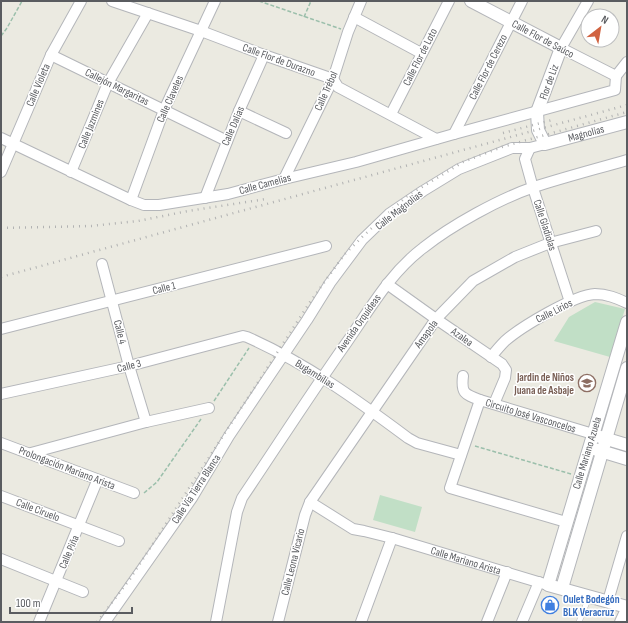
<svg xmlns="http://www.w3.org/2000/svg" width="628" height="623" font-family="'Sofia Sans Condensed',sans-serif">
  <rect width="100%" height="100%" fill="#ebeae1"/>
  <path fill="#c1dfc6" d="M595 302 625 309 610 357 554 341 569 317Z
    M380 495 422 507 415 532 373 520Z"/>
  <g fill="none" stroke-linecap="round" stroke-linejoin="round">
    <defs>
      <path id="service" d="M579 622 589 597"/>
      <g id="minor">
        <path d="M112 1 201 31 264 55 333 79 338 87 436 139"/>
        <path d="M588 1 561 48 616 76"/>
        <path d="M354 17 421 53"/>
        <path d="M51 55 227 141"/>
        <path d="M616 76 627 62"/>
        <path d="M239 111 286 133"/>
        <path d="M391 114 449 1"/>
        <path d="M454 134 522 1"/>
        <path d="M1 138 131 200 144 205H159L228 194 284 179 356 162 454 134 615 90 616 76"/>
        <path d="M530 148 525 159 533 188 570 302"/>
        <path d="M1 172 51 55 81 1"/>
        <path d="M71 172 108 83 148 13"/>
        <path d="M284 179 333 79 348 32 361 1"/>
        <path d="M205 198 239 111 264 55"/>
        <path d="M131 200 164 110 215 1"/>
        <path d="M102 264 129 366 146 422"/>
        <path d="M387 284 436 319 502 364 506 370 505 378 494 404"/>
        <path d="M1 329 326 246"/>
        <path d="M491 357C495 352 500 346 505 341 521 327 574 295 595 294 607 294 616 298 627 303"/>
        <path id="s1" d="M463 376C461 393 464 394 480 400L593 434"/>
        <path d="M1 394 129 366 243 336 247 337C306 363 357 400 408 438L417 443 461 455"/>
        <path d="M480 400 450 488 566 522"/>
        <path d="M1 443 134 493"/>
        <path d="M31 453 146 422 209 408"/>
        <path d="M1 496 119 541"/>
        <path id="s2" d="M310 502 353 529 364 531 392 538 548 585"/>
        <path d="M1 559 83 592"/>
        <path d="M608 601 627 536"/>
        <path d="M39 622 97 481"/>
        <path d="M105 622 192 498 229 436 307 320 330 283 362 240 389 214 423 191 459 169 512 148H530L545 144"/>
        <path d="M216 622 237 512 242 498C277 446 311 393 347 342 370 309 390 273 423 248 452 225 499 199 534 187 565 177 596 169 627 160"/>
        <path d="M278 622 305 515 310 502 436 319 473 281 515 257 550 243 596 231"/>
        <path d="M361 622 392 538"/>
        <path d="M487 622 507 572"/>
        <path d="M522 622 539 582"/>
        <path d="M620 622 627 607"/>
      </g>
      <g id="tertiary">
        <path id="s3" d="M471 1 561 48 537 112 538 130 545 144 627 122"/>
        <path d="M627 322 548 585 627 607"/>
        <path d="M597 436 627 445"/>
        <path d="M594 449 627 459"/>
        <path d="M562 588 627 368"/>
      </g>
    </defs>
    <use href="#service" stroke="#b4b6ba" stroke-width="6"/>
    <use href="#minor" stroke="#b4b6ba" stroke-width="12"/>
    <use href="#tertiary" stroke="#b4b6ba" stroke-width="14"/>
    <path stroke="#9bbfab" stroke-width="1.5" stroke-dasharray="4 2" stroke-linecap="butt" d="M259 1 341 29
      M304 17 311 1
      M1 36 7 28 22 1
      M214 401 249 348
      M475 446 571 474
      M144 493 157 482 201 419"/>
    <use href="#service" stroke="#fff" stroke-width="5"/>
    <use href="#minor" stroke="#fff" stroke-width="10"/>
    <use href="#tertiary" stroke="#fff" stroke-width="12"/>
    <path stroke="#b1b2b2" stroke-width="2.5" stroke-dasharray="1 5" stroke-linecap="butt" d="M503 133 552 120
      M1 228 91 226 138 221 188 211 266 199
      M1 277 627 105
      M97 622 130 579 310 302 344 255 362 237 406 197 463 162 502 147 627 112"/>
  </g>
  <defs>
    <symbol id="school-ring" viewBox="-11 -11 22 22"><circle r="9.5" fill="#fff" stroke="#8d6e63" stroke-width="1.5"/><path d="M0-5L7-2L0 1L-7-2ZM-4 1L0 2.5L4 1V4Q0 6-4 4Z" fill="#8d6e63"/></symbol>
    <symbol id="shop-ring" viewBox="-11 -11 22 22"><circle r="9.5" fill="#fff" stroke="#3f7fe0" stroke-width="1.5"/><path d="M-5-2.5h2.3a2.7 3.5 0 0 1 5.4 0H5L5.5 6h-11ZM-1.5-2.5h3a1.5 2.3 0 0 0-3 0Z" fill="#3f7fe0"/></symbol>
  </defs>
  <g fill-rule="evenodd">
    <use href="#school-ring" x="577" y="373" width="20" height="20"/>
    <use href="#shop-ring" x="540" y="595" width="20" height="20"/>
  </g>
  <g text-anchor="middle" dominant-baseline="central" stroke-width="3" stroke-linejoin="round" paint-order="stroke">
    <g font-size="11" fill="#5a5c60" stroke="#fff">
      <text transform="translate(543 39) rotate(28)">Calle Flor de Saúco</text>
      <text transform="translate(420 57) rotate(-63)">Calle Flor de Loto</text>
      <text transform="translate(279 60) rotate(20)">Calle Flor de Durazno</text>
      <text transform="translate(488 67) rotate(-63)">Calle Flor de Cerezo</text>
      <text transform="translate(549 82) rotate(-70)">Flor de Liz</text>
      <text transform="translate(38 85) rotate(-67)">Calle Violeta</text>
      <text transform="translate(117 87) rotate(26)">Callejón Margaritas</text>
      <text transform="translate(326 91) rotate(-66)">Calle Trébol</text>
      <text transform="translate(170 99) rotate(-66)">Calle Claveles</text>
      <text transform="translate(91 124) rotate(-68)">Calle Jazmines</text>
      <text transform="translate(233 126) rotate(-67)">Calle Dalias</text>
      <text stroke="none"><textPath href="#s3" startOffset="246">Magnolias</textPath></text>
      <text transform="translate(265 184) rotate(-15)">Calle Camelias</text>
      <text transform="translate(399 210) rotate(-38)">Calle Magnolias</text>
      <text transform="translate(545 225) rotate(72)">Calle Gladiolas</text>
      <text transform="translate(164 288) rotate(-14)">Calle 1</text>
      <text transform="translate(554 311) rotate(-27)">Calle Lirios</text>
      <text transform="translate(359 323) rotate(-55)">Avenida Orquídeas</text>
      <text transform="translate(120 332) rotate(76)">Calle 4</text>
      <text transform="translate(426 334) rotate(-54)">Amapola</text>
      <text transform="translate(462 337) rotate(35)">Azalea</text>
      <text transform="translate(129 366) rotate(-14)">Calle 3</text>
      <text transform="translate(315 374) rotate(32)">Bugambilias</text>
      <text stroke="none"><textPath href="#s1" startOffset="87">Circuito José Vasconcelos</textPath></text>
      <text transform="translate(587 453) rotate(-73)">Calle Mariano Azuela</text>
      <text transform="translate(67 468) rotate(21)">Prolongación Mariano Arista</text>
      <text transform="translate(196 489) rotate(-57)">Calle Vía Tierra Blanca</text>
      <text transform="translate(38 510) rotate(21)">Calle Ciruelo</text>
      <text transform="translate(69 552) rotate(-67)">Calle Piña</text>
      <text stroke="none"><textPath href="#s2" startOffset="168">Calle Mariano Arista</textPath></text>
      <text transform="translate(293 562) rotate(-76)">Calle Leona Vicario</text>
    </g>
    <g font-size="11" font-weight="bold" fill="#785e54" stroke="#fff" text-anchor="end">
      <text x="574" y="377">Jardin de Niños<tspan x="574" dy="13">Juana de Asbaje</tspan></text>
    </g>
    <g font-size="11" font-weight="bold" fill="#366cbe" stroke="#fff" text-anchor="start">
      <text x="563" y="599">Oulet Bodegón<tspan x="563" dy="13">BLK Veracruz</tspan></text>
    </g>
  </g>
  <rect width="628" height="623" fill="none" stroke="#5a5c60" stroke-width="4"/>
  <g transform="translate(600 28) rotate(31)"><circle r="19" fill="#ffffff" stroke="#bdbebf"/>
  <path d="M0-3L7 15L0 10L-7 15Z" fill="#d16341"/>
  <text y="-6" font-size="11" font-weight="bold" text-anchor="middle" fill="#5a5c60">N</text>
  </g>
  <path d="M10 607v6h122v-6" fill="none" stroke="#5a5c60" stroke-width="2"/>
  <text x="16" y="607" font-size="12" fill="#5a5c60" stroke="#ffffff" stroke-width="3" paint-order="stroke">100 m</text>
</svg>
